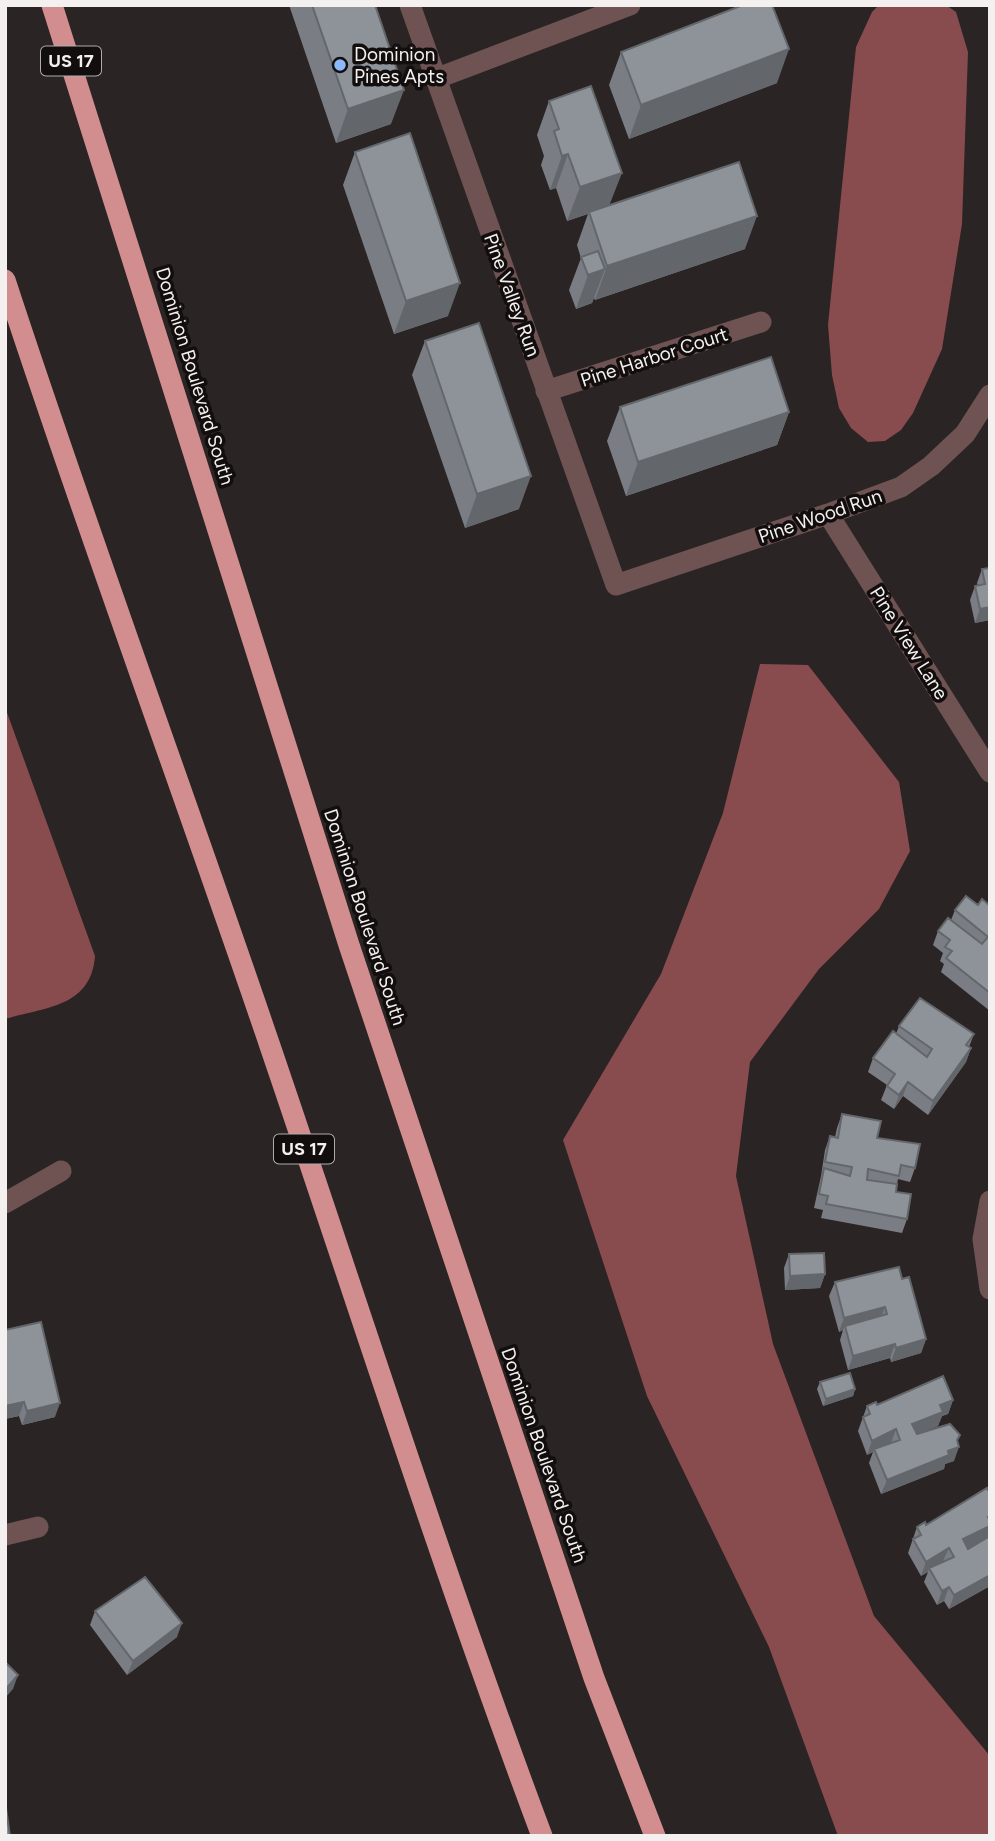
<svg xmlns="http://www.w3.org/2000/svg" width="995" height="1841" font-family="Figtree,sans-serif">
  <rect width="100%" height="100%" fill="#2b2424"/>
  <path fill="#894c4e" d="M879 5H946L956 12 968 52 962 224 942 349 913 413 901 430 885 441 868 442 851 428 839 408 832 375 828 325 856 47 872 12Z
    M760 664 808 665 899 782 910 851 879 909 819 969 750 1062 736 1176 773 1344 874 1616 990 1756V1836H838L769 1647 647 1396 563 1140 661 974 723 813Z
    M5 707 95 956C91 1007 46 1007 5 1019Z"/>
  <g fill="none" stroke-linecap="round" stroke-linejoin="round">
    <path stroke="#6f5353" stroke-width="21" d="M410 5 616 585 828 514 901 487 931 466 965 434 990 395
      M435 79 630 5
      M546 391 761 322
      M828 514 990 772
      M990 1201 983 1239 990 1289
      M5 1203 61 1171
      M5 1535 38 1527"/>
    <path stroke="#d28e8f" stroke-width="21" d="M52 5 349 945 594 1678 655 1836
      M5 280C89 537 183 790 270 1046 360 1310 444 1575 542 1836"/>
  </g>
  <path fill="#7a7e84" d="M289 5H375L391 124 336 143Z
    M621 52 777 83 629 139 609 85Z
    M549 101 610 205 745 249 595 300 594 298 592 303 576 309 569 290 581 258 577 245 588 214 567 221 556 188 550 190 541 165 544 156 537 135Z
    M355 152 448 316 394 334 343 185Z
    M425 341 519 509 465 528 412 375Z
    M620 407 789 412 777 445 626 496 607 441Z
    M990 568V620L975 623 970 600 975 586H978L977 583 982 569Z
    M990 904V1011L941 972 944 964 940 961 943 953 933 945 938 931 951 920 955 910 978 905H989Z
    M899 1026 974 1034 969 1047 971 1048 966 1062 928 1115 903 1096 894 1109 881 1100 887 1085 868 1072 873 1058 896 1034Z
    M842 1114 877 1138 915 1168 910 1182 898 1179 897 1184 896 1192 907 1219 902 1233 821 1218 823 1210 814 1208 821 1176 825 1150 830 1136 835 1137 837 1128Z
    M789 1254 825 1274 820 1288 785 1290 784 1268Z
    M902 1279 926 1339 921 1353 891 1362 890 1358 848 1370 840 1340 843 1330 839 1332 829 1296 835 1282Z
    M5 1330 55 1417 22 1425 19 1416 5 1419Z
    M820 1382 855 1389 853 1396 823 1406 817 1389Z
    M953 1400 948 1414 942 1416 938 1426 917 1434 960 1435 957 1441 954 1461 945 1464 944 1469 881 1494 869 1463 873 1452 867 1455 858 1431 867 1406Z
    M926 1525 990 1531 988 1537 990 1536V1586L949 1609 944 1601 937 1605 924 1582 928 1572 921 1576 908 1553 917 1527Z
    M95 1611 177 1637 127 1675 90 1625Z"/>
  <path fill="#63676b" d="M789 49 777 83 629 139 641 105Z
    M404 90 391 124 336 143 348 109Z
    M568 154 556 188 550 190 562 156Z
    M622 173 609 206 567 221 580 187Z
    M757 216 745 249 595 300 607 266Z
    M605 269 592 303 576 309 588 275Z
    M460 283 448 316 394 334 406 301Z
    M789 412 777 445 626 496 638 462Z
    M531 476 519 509 465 528 477 494Z
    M990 607V620L975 623 980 609Z
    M971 1048 966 1062 928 1115 933 1101Z
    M908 1082 903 1096 894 1109 899 1095Z
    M825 1274 820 1288 785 1290 790 1276Z
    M885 1307 880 1320 845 1326 843 1330 839 1332 844 1318Z
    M926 1339 921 1353 891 1362 896 1348Z
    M895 1344 890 1358 848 1370 853 1356Z
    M855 1389 853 1396 823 1406 826 1399Z
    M953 1400 948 1414 942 1416 938 1426 907 1438 912 1424 940 1405Z
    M24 1402 19 1416 5 1419V1406Z
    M60 1403 55 1417 22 1425 27 1411Z
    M896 1429 891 1443 874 1449 873 1452 867 1455 872 1441Z
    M960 1435 955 1448 959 1447 954 1461 945 1464 944 1469 881 1494 887 1480 948 1451Z
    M990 1516V1531L987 1539 958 1553 963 1539Z
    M949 1548 943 1561 929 1568 928 1572 921 1576 926 1562Z
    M990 1575V1586L949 1609 954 1595Z
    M949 1587 944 1601 937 1605 942 1591Z
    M182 1623 177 1637 127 1675 133 1661Z
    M18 1675 13 1689 5 1698V1690Z"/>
  <path fill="#8e9399" stroke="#63676b" stroke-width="2" d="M312 5H375L404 90 348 109Z
    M743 5H772L789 49 641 105 621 52Z
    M591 86 622 173 580 187 568 154 562 156 554 131 559 129 549 101Z
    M410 133 460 283 406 301 355 152Z
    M739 162 757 216 607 266 589 212Z
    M598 251 605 269 588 275 581 257Z
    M479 323 531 476 477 494 425 341Z
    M771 357 789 412 638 462 620 407Z
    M990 568V607L980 609 975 586 985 584 982 569Z
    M966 896 978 905 982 899 989 905 990 904V993L946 958 952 951 945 947 950 940 938 931 948 918 982 944 988 937 955 910Z
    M920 998 974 1034 966 1045 971 1048 933 1101 908 1082 899 1095 887 1086 895 1074 873 1058 893 1031 927 1057 932 1049 899 1026Z
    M842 1114 881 1121 877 1138 920 1144 915 1168 901 1165 899 1176 868 1169 867 1180 897 1184 896 1192 911 1194 907 1219 826 1204 828 1196 819 1194 824 1168 850 1176 852 1167 825 1162 830 1136 838 1138Z
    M824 1253 825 1274 790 1276 789 1254Z
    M899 1267 902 1279 909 1277 926 1339 896 1348 895 1344 853 1356 845 1326 887 1314 885 1307 844 1318 835 1282Z
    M41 1322 60 1403 27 1411 24 1402 5 1406V1330Z
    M850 1373 855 1389 826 1399 820 1382Z
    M943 1376 953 1400 940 1405 943 1412 912 1424 917 1434 950 1424 960 1435 957 1440 959 1447 948 1451 949 1455 887 1480 874 1449 900 1440 896 1429 872 1441 863 1417 870 1414 867 1406 876 1402 877 1405Z
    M987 1488 990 1493V1516L988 1517 990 1521V1526L963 1539 968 1549 990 1536V1575L954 1595 949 1587 942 1591 929 1568 954 1557 949 1548 926 1562 913 1539 921 1535 917 1527 925 1522 926 1525Z
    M145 1577 182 1623 133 1661 95 1611Z
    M5 1662 18 1675 5 1690Z
    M5 1808H6L10 1836H5Z"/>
  <circle fill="#8bb9fc" stroke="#120e0e" stroke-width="2.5" cx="340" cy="65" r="7"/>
  <g text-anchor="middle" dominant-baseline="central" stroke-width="7" stroke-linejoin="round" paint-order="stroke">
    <g fill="#120e0e" stroke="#b1acac" stroke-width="2">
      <rect x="41" y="46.5" width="60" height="29" rx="5"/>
      <rect x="274" y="1134.5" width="60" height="29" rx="5"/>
    </g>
    <g font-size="18" font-weight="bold" fill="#f5f0f0">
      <text x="71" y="61">US 17</text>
      <text x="304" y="1149">US 17</text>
    </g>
    <g font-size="19" fill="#f5f0f0" stroke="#120e0e" text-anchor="start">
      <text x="354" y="54">Dominion<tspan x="354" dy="22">Pines Apts</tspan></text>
    </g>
    <g font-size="19" fill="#f5f0f0" stroke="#120e0e">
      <text transform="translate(512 295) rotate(70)">Pine Valley Run</text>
      <text transform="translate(654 357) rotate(-18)">Pine Harbor Court</text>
      <text transform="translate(195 376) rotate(73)">Dominion Boulevard South</text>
      <text transform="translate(820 516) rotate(-19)">Pine Wood Run</text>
      <text transform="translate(909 643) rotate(58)">Pine View Lane</text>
      <text transform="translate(365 917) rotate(72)">Dominion Boulevard South</text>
      <text transform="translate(544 1455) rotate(71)">Dominion Boulevard South</text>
    </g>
  </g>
  <rect width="995" height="1841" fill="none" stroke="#f5f0f0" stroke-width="14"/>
</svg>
